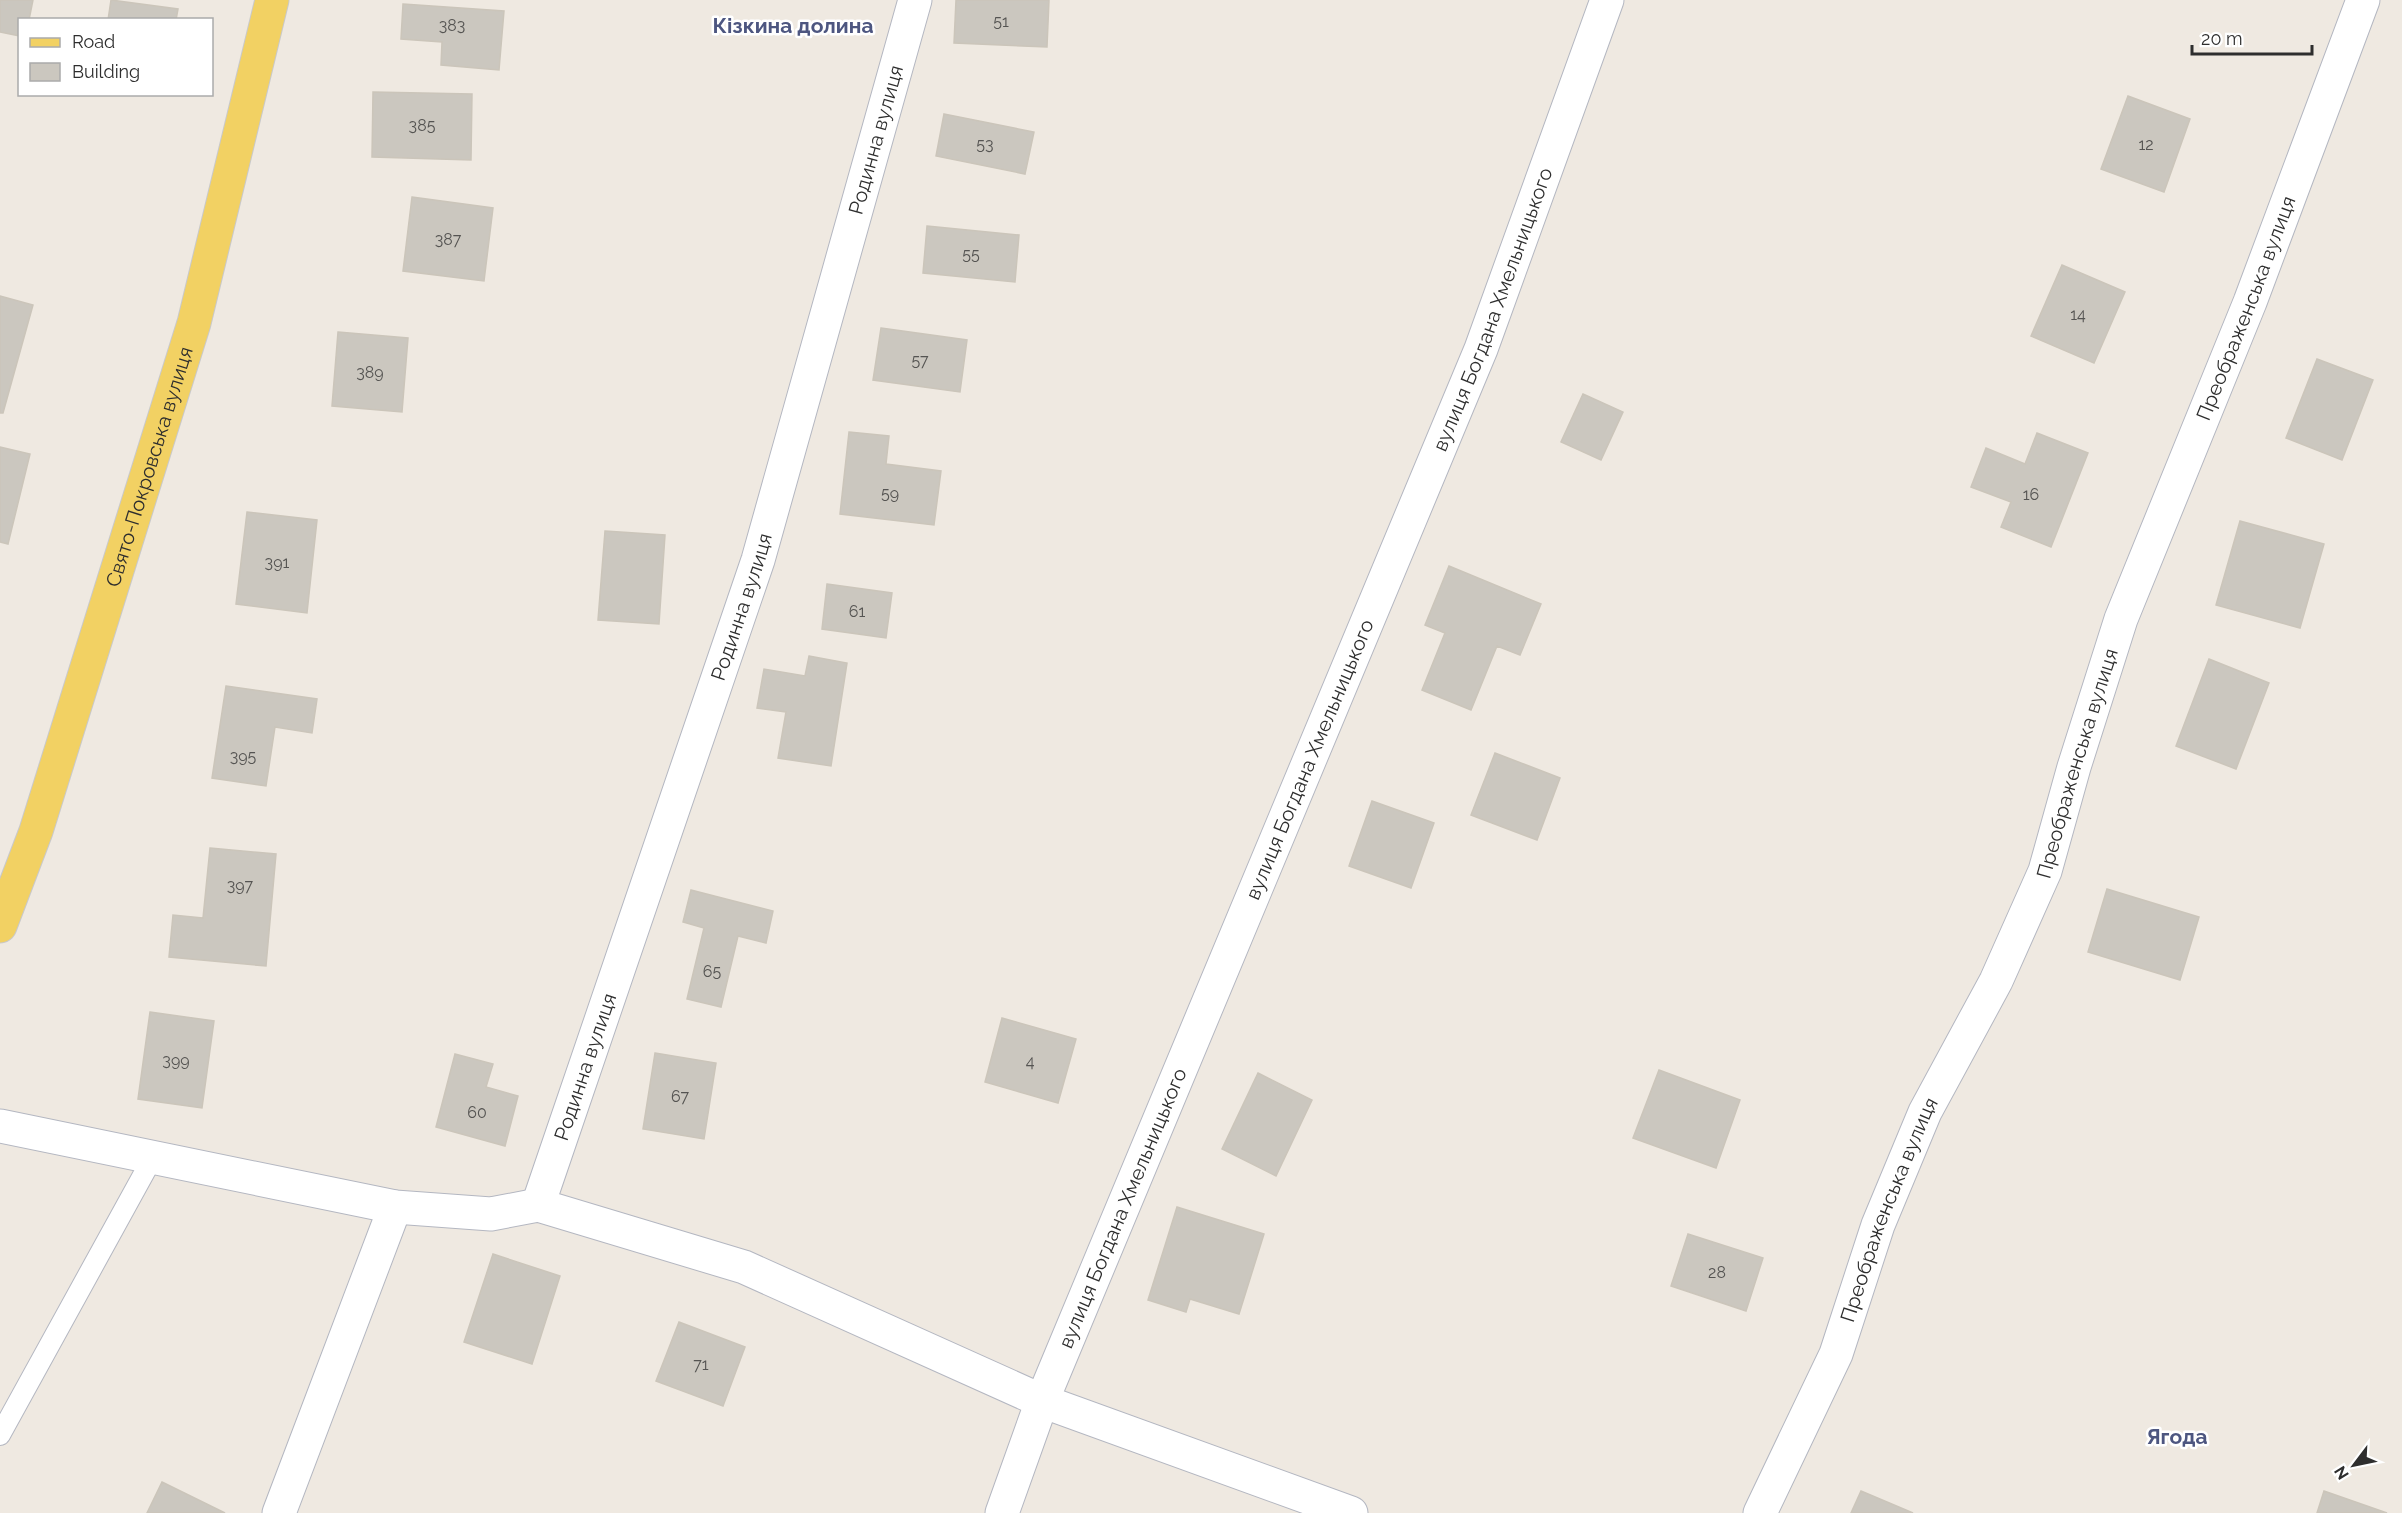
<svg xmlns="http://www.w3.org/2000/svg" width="2402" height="1513" font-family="Raleway,sans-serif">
  <rect width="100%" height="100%" fill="#efe9e1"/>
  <path fill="#cbc7bf" stroke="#cbc5ba" stroke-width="1.5" d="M0 0H33L29 20H20V36L0 32Z
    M111 0 178 9 176 20H108Z
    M956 0H1049L1047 47 954 43Z
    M403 4 504 11 499 70 441 65 442 42 401 39Z
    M373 92 472 94 471 160 372 157Z
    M2128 96 2190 119 2164 192 2101 169Z
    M944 114 1034 132 1025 174 936 156Z
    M412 197 493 208 484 281 403 271Z
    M927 226 1019 235 1015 282 923 273Z
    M2062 265 2125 292 2094 363 2031 336Z
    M0 296 33 305 3 413H0Z
    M881 328 967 340 960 392 873 380Z
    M338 332 408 338 402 412 332 406Z
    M2317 359 2373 380 2342 460 2286 438Z
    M1583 394 1623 412 1601 460 1561 442Z
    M849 432 889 436 886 464 941 471 934 525 840 514Z
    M2037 433 2088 453 2051 547 2001 527 2011 502 1971 487 1986 448 2025 464Z
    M0 447 30 454 8 544 0 542Z
    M247 512 317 520 307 613 236 604Z
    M2240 521 2324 544 2300 628 2216 605Z
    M605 531 665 535 659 624 598 620Z
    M1449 566 1541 604 1520 655 1497 646 1471 710 1422 690 1445 633 1425 625Z
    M827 584 892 593 886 638 822 629Z
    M809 656 847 663 831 766 778 758 786 712 757 708 764 669 805 676Z
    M2209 659 2269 683 2236 769 2176 746Z
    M226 686 317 699 312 733 275 727 266 786 212 778Z
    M1495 753 1560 778 1537 840 1471 815Z
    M1372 801 1434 823 1411 888 1349 866Z
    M210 848 276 854 266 966 169 957 173 915 203 918Z
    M2107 889 2199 917 2180 980 2088 952Z
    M691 890 773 911 766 943 738 936 721 1007 687 999 704 928 683 922Z
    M150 1012 214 1021 202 1108 138 1099Z
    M1002 1018 1076 1039 1058 1103 985 1082Z
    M655 1053 716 1063 704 1139 643 1129Z
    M455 1054 493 1064 486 1087 518 1096 505 1146 436 1127Z
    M1659 1070 1740 1100 1716 1168 1633 1138Z
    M1258 1073 1312 1100 1276 1176 1222 1149Z
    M1177 1207 1264 1234 1239 1314 1190 1299 1186 1312 1148 1300Z
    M1688 1234 1763 1258 1746 1311 1671 1286Z
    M493 1254 560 1276 532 1364 464 1342Z
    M679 1322 745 1347 723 1406 656 1381Z
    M162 1482 225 1513H147Z
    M1861 1491 1913 1513H1851Z
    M2324 1491 2387 1513H2317Z"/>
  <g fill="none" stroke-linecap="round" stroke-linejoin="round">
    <defs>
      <path id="service" d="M0 1435 153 1157"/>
      <g id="minor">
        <path d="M0 1126 395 1207 491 1214 538 1205 744 1267 1042 1401 1351 1513"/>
        <path id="s1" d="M538 1205 758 560 915 0"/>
        <path d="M279 1513 395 1207"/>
        <path id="s2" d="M1002 1513 1042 1401 1481 349 1607 0"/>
        <path id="s3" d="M1760 1513 1836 1354 1878 1225 1925 1112 1996 981 2045 871 2074 767 2121 619 2250 302 2363 0"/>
      </g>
      <g id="primary">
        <path id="s4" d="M0 926 36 831 194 323 272 0"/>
      </g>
    </defs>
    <use href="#service" stroke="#b4b7c1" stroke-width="22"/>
    <use href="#minor" stroke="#b4b7c1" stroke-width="35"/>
    <use href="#primary" stroke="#c9c9c9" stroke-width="35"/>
    <use href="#service" stroke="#fff" stroke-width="20"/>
    <use href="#minor" stroke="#fff" stroke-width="33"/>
    <use href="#primary" stroke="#f2d163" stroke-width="33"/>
  </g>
  <g text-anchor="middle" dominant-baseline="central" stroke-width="5" stroke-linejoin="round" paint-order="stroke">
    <g font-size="16" fill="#555452">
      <text x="1001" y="21">51</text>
      <text x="452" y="25">383</text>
      <text x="422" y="125">385</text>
      <text x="985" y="144">53</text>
      <text x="2146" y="144">12</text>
      <text x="448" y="239">387</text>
      <text x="971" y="254">55</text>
      <text x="2078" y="314">14</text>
      <text x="920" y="360">57</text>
      <text x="370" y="372">389</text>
      <text x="890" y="493">59</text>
      <text x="2031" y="494">16</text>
      <text x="277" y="562">391</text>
      <text x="857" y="611">61</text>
      <text x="243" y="756">395</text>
      <text x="240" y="885">397</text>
      <text x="712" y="971">65</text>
      <text x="176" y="1060">399</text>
      <text x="1030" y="1061">4</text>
      <text x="680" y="1096">67</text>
      <text x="477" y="1112">60</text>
      <text x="1717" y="1272">28</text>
      <text x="701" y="1364">71</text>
    </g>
    <g font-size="20" fill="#2e2e2e" stroke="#fff">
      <text stroke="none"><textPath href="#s1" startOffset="1118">Родинна вулиця</textPath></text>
      <text stroke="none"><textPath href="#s2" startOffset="1300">вулиця Богдана Хмельницького</textPath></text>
      <text stroke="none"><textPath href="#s3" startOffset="1302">Преображенська вулиця</textPath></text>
      <text stroke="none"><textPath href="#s4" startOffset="483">Свято-Покровська вулиця</textPath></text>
      <text stroke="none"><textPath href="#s1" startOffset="632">Родинна вулиця</textPath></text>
      <text stroke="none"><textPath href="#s2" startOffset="814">вулиця Богдана Хмельницького</textPath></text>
      <text stroke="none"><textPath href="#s3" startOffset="816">Преображенська вулиця</textPath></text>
      <text stroke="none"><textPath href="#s1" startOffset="146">Родинна вулиця</textPath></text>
      <text stroke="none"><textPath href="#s2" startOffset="328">вулиця Богдана Хмельницького</textPath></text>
      <text stroke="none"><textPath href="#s3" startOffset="330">Преображенська вулиця</textPath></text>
    </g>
    <g font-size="21" font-weight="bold" fill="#4d5680" stroke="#fff">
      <text x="793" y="25">Кізкина долина</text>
      <text x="2177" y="1436">Ягода</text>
    </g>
  </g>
  <rect x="18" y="18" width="195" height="78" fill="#ffffff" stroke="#ababab" stroke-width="1.5"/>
  <rect x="30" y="38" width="30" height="9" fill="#f2d163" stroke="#ababab" stroke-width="1.5"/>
  <text x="72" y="48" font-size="18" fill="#2e2e2e">Road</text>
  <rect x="30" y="63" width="30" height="18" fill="#cbc7bf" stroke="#ababab" stroke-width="1.5"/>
  <text x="72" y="78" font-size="18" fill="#2e2e2e">Building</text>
  <g transform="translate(2354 1465) rotate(238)" stroke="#ffffff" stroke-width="4.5" paint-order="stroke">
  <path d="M0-4.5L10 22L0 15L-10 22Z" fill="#2e2e2e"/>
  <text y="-9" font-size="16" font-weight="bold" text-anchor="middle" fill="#2e2e2e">N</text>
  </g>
  <path d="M2192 45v9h120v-9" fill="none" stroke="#2e2e2e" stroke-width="3"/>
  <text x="2201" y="45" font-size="18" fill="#2e2e2e" stroke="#ffffff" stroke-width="4.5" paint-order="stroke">20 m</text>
</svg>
